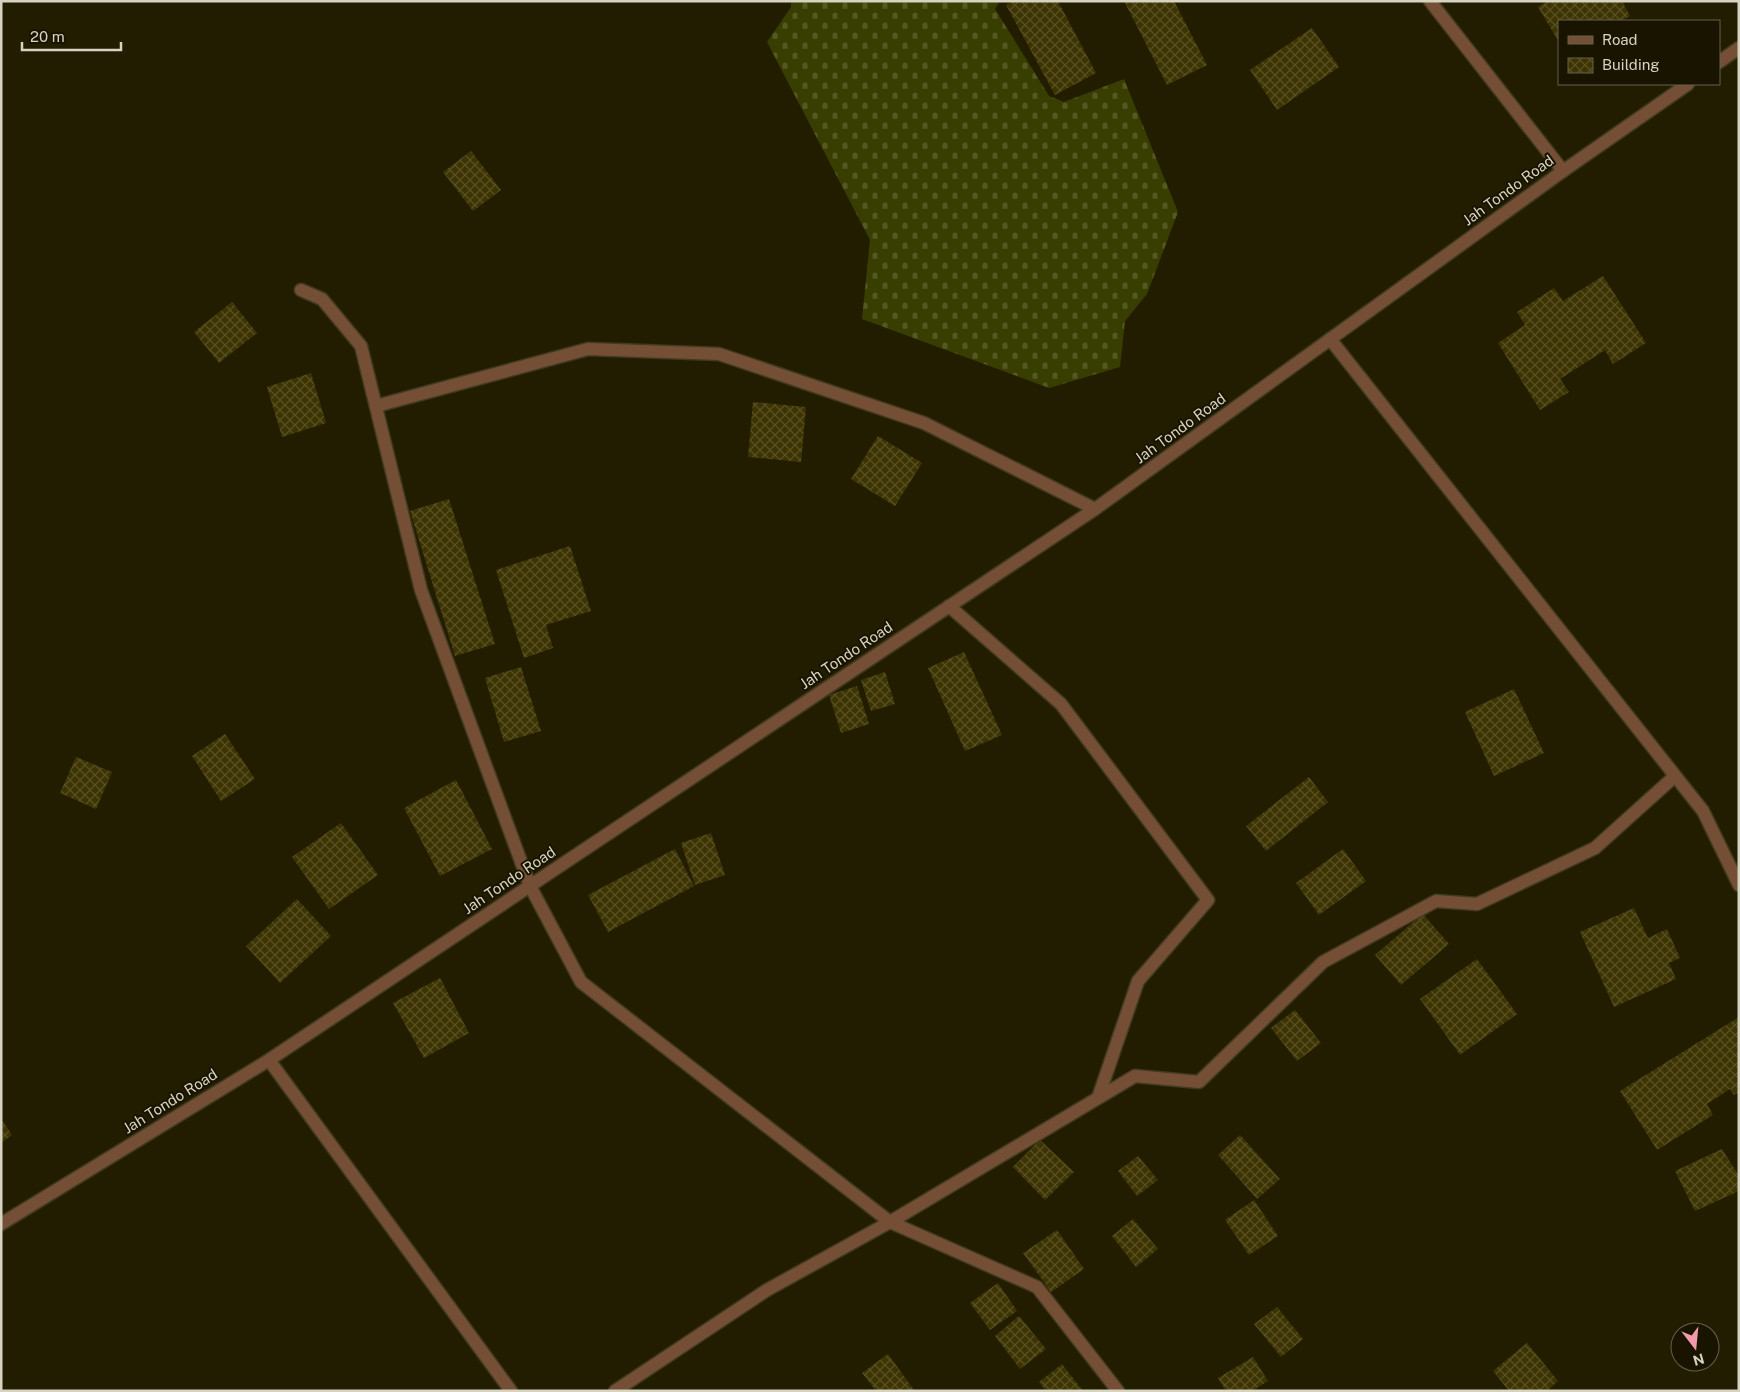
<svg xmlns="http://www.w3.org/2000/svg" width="1740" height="1392" viewBox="0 0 1740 1392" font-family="'Public Sans',sans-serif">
	<defs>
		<pattern id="cemetery-stones" width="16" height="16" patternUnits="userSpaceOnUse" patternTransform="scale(1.25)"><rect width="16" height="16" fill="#383d00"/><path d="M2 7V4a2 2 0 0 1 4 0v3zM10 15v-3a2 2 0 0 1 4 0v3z" fill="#545823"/></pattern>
		<pattern id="building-cross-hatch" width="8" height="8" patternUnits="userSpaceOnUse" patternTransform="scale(1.25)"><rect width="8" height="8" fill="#3d3402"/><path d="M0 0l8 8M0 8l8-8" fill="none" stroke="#585025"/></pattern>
	</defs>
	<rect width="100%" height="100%" fill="#231d00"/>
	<polygon fill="url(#cemetery-stones)" points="791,1 1000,1 995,9 1049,96 1064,102 1124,79 1178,212 1147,294 1125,321 1120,367 1049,388 862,319 870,240 767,42 791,7"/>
	<g fill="url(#building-cross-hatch)">
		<polygon points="1013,1 1058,1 1096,73 1055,95 1006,5"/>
		<polygon points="1124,1 1174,1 1207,65 1167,85"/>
		<polygon points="1548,1 1622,1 1630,16 1621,21 1559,21 1559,42 1538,7"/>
		<polygon points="1312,28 1339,67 1277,110 1250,70"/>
		<polygon points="471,151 501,190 473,211 443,172"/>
		<polygon points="1603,276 1646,343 1613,364 1605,350 1560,379 1569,392 1540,410 1498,343 1525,325 1517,312 1554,288 1563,301"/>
		<polygon points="232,302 257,333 219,363 194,332"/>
		<polygon points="311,373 326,423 282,437 267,387"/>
		<polygon points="753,402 806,407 801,462 748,457"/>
		<polygon points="878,436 922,463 895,506 851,479"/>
		<polygon points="449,499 495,644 455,656 410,511"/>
		<polygon points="570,546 591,611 546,625 553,648 524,658 496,570"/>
		<polygon points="964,652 1002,735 965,751 928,668"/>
		<polygon points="521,667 541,731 504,742 485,678"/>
		<polygon points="885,672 895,704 871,711 861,680"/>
		<polygon points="857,686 869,724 841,733 829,695"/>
		<polygon points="1514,689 1544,753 1494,776 1465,712"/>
		<polygon points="225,734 255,779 221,801 192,756"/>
		<polygon points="76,757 112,772 96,809 60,793"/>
		<polygon points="1309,777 1328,802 1266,851 1246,826"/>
		<polygon points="456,780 492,849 440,876 404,808"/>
		<polygon points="341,823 378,875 329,909 292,857"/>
		<polygon points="711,833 725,875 695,885 681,843"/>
		<polygon points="675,849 694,886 608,932 588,895"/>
		<polygon points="1343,849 1366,881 1319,915 1296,883"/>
		<polygon points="297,899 331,936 280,983 246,946"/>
		<polygon points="1634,908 1648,938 1667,929 1680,958 1669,963 1676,979 1614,1007 1580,932"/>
		<polygon points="1423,914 1449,944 1401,985 1375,955"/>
		<polygon points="1477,959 1517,1014 1460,1055 1420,999"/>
		<polygon points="440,978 469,1033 424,1058 393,1003"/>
		<polygon points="1295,1010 1321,1043 1297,1061 1271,1028"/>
		<polygon points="1739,1017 1739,1092 1734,1095 1730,1089 1707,1104 1713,1115 1657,1150 1620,1091"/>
		<polygon points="1,1119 12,1135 1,1143"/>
		<polygon points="1240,1135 1280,1179 1257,1199 1218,1155"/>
		<polygon points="1040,1140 1074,1172 1045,1200 1013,1167"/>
		<polygon points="1722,1149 1739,1176 1739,1191 1695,1211 1675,1171"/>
		<polygon points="1138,1156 1158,1180 1137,1196 1118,1171"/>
		<polygon points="1254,1200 1278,1236 1249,1255 1225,1220"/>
		<polygon points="1133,1219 1158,1249 1136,1267 1112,1236"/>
		<polygon points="1057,1230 1084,1269 1051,1292 1023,1253"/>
		<polygon points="998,1283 1017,1311 990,1330 970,1303"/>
		<polygon points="1277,1307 1303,1339 1281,1357 1254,1324"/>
		<polygon points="1019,1316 1046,1349 1020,1369 995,1336"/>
		<polygon points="1527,1343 1558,1381 1547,1391 1509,1391 1493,1371"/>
		<polygon points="888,1354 914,1390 913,1391 876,1391 862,1373"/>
		<polygon points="1253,1357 1268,1381 1252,1391 1226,1391 1218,1378"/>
		<polygon points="1062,1364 1083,1391 1046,1391 1039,1382"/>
	</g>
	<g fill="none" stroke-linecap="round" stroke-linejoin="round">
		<g stroke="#403a1f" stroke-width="15">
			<g id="minor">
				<polyline points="1430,1 1563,171"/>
				<polyline points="1719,62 1739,48"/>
				<polyline points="301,290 322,299 361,346 421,590 530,886 581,982 890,1222 1037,1287 1118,1391"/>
				<polyline points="1330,339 1703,811 1739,885"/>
				<polyline points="376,406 588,349 719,354 924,423 1095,509"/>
				<polyline points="949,606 1061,704 1208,900 1138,981 1098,1098"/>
				<polyline points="269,1060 511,1391"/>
				<polyline points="1,1224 269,1060 1095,509 1563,171 1688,84"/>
				<polyline points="615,1391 767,1290 890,1222 1135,1076 1199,1082 1323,962 1436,901 1477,904 1595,848 1675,776"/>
			</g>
		</g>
		<use href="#minor" stroke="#754f35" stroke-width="12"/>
	</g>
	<g text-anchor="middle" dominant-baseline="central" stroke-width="4" stroke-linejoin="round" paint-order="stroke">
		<g font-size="15" fill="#d6d3c1" stroke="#191400">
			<text transform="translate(1508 190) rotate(-36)">Jah Tondo Road</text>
			<text transform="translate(1180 428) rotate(-36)">Jah Tondo Road</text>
			<text transform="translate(846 655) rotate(-34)">Jah Tondo Road</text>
			<text transform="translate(509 880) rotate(-34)">Jah Tondo Road</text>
			<text transform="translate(170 1101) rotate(-32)">Jah Tondo Road</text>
		</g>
	</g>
	<rect width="1740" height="1392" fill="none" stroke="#d6d3c1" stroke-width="5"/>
	<rect x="1558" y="20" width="162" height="65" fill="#191400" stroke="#65604d"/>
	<rect x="1568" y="36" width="25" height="8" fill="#754f35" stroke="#65604d"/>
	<text x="1602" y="45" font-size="15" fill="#d6d3c1">Road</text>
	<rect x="1568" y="58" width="25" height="15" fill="url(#building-cross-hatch)" stroke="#65604d"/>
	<text x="1602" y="70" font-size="15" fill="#d6d3c1">Building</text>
	<g transform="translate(1695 1347) rotate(164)"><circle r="24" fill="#191400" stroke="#65604d"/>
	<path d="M0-4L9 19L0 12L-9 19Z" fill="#f29aac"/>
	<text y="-8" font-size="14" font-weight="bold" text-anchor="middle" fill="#d6d3c1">N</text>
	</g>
	<path d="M22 42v8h99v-8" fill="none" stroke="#d6d3c1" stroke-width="2.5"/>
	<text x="30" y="42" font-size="15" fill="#d6d3c1" stroke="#191400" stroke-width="4" paint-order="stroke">20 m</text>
</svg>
